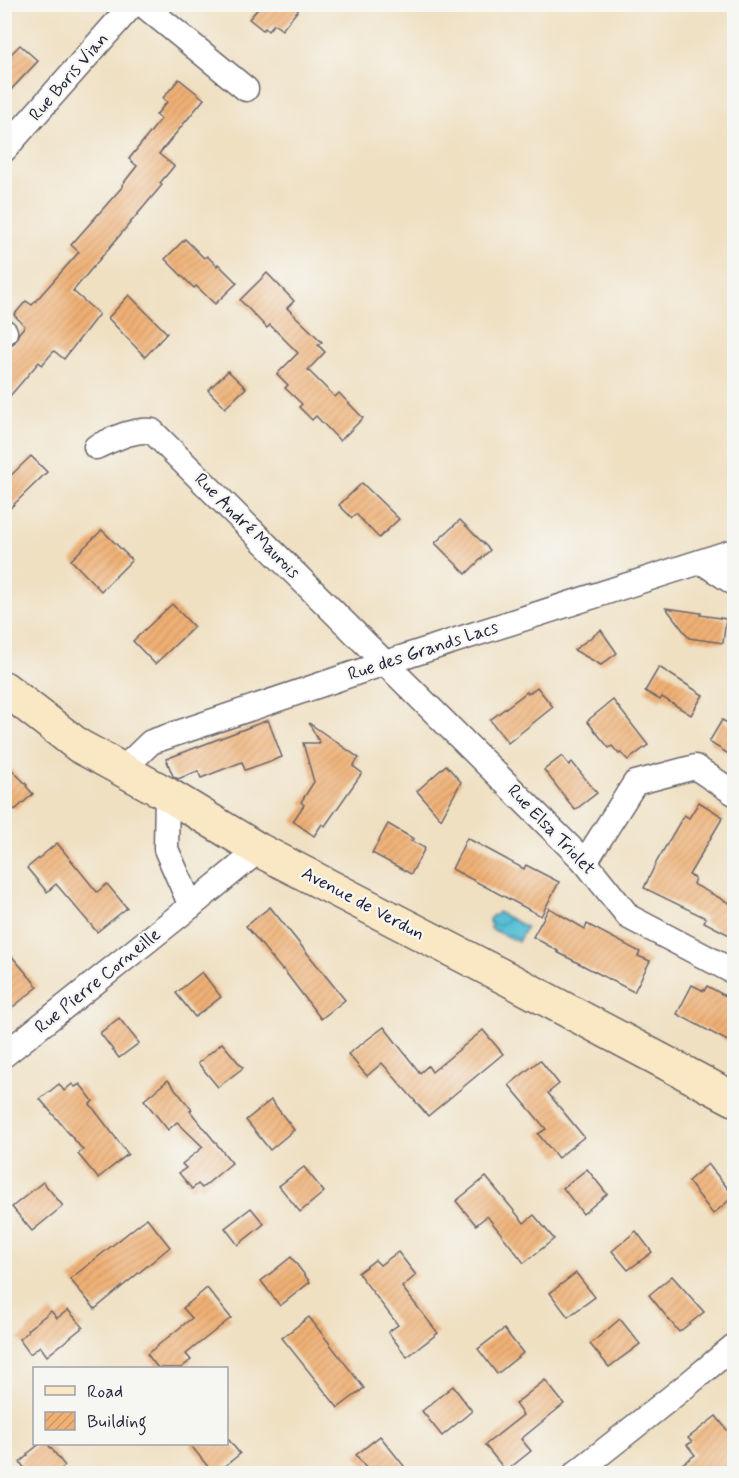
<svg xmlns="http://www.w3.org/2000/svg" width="739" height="1478" viewBox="0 0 739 1478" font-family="Mynerve,sans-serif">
	<defs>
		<pattern id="water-waves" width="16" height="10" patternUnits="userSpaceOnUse" patternTransform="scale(1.5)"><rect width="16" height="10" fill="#58bfd6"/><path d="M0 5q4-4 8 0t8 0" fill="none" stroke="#489baf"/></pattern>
		<pattern id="building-hatch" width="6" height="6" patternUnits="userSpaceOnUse" patternTransform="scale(1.5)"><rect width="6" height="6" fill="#efb074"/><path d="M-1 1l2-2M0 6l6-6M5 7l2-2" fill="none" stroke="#cd9765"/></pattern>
	</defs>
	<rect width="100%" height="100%" fill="#f6f6f2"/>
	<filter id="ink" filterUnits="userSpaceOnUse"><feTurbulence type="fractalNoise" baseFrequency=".0167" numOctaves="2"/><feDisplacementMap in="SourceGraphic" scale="12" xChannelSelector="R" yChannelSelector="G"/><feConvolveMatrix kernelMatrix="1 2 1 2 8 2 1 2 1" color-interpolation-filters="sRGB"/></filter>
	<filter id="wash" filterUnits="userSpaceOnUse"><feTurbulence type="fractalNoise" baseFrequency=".008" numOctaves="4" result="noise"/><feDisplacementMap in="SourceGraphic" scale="24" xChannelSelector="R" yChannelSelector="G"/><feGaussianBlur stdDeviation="1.35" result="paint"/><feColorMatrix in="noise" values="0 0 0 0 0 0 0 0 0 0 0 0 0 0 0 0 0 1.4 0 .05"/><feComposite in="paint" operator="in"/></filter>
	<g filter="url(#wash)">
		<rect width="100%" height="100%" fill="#efe0c2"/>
		<path fill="url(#water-waves)" stroke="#3d7088" stroke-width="1.5" d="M498 912 526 927 518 942 490 928 491 925 489 922C489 917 492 915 496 915Z"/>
		<g id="blocks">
			<g fill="url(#building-hatch)">
				<polygon points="251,4 303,4 282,30 274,24 268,31 265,28 263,30 249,19 257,10"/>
				<polygon points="20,45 38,61 4,97 4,61"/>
				<polygon points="179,79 204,99 159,154 174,166 160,183 162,185 73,291 99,314 64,359 54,351 42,365 39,362 4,403 4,350 15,342 19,333 25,326 14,315 26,301 32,305 79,252 71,245 123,186 122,185 137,166 129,159 161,119 156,115 167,102 163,98"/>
				<polygon points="185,239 204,258 207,256 217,266 218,264 237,283 215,304 196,286 194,288 165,259"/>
				<polygon points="267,273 294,301 287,308 322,342 318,345 325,352 308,370 335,397 339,393 363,418 340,441 316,416 312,420 299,407 302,404 285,388 288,385 277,374 298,353 270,325 267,328 240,300"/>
				<polygon points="129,295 167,333 145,357 108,318"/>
				<polygon points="228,371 246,388 225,408 208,390"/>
				<polygon points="31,456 47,472 4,514 4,482"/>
				<polygon points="362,483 399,519 379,538 356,514 352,518 339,505"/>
				<polygon points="460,520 490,550 466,574 435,543"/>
				<polygon points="102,530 132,560 101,591 71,560"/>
				<polygon points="172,604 194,627 155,664 133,641"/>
				<polygon points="666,608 701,613 700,615 726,619 723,643 689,638"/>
				<polygon points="601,630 617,653 601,665 574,650"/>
				<polygon points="659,667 703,695 691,715 662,697 660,700 645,691"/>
				<polygon points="537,687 553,707 508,743 490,720 527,692 528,694"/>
				<polygon points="613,700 648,745 628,760 621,753 619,754 612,746 609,748 587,721"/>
				<polygon points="268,720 282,757 245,770 242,762 201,778 198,771 178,779 173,776 166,759"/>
				<polygon points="722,720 735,727 735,758 709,742"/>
				<polygon points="309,723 359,758 353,766 362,773 325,826 322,824 314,836 293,821 304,805 301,802 314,782 303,743 320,743"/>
				<polygon points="562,756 569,765 572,762 597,793 575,810 544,770"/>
				<polygon points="4,762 27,785 26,786 33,794 15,810 4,798"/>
				<polygon points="446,765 461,782 441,819 417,791"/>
				<polygon points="699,802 723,817 689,875 695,878 693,884 735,906 735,938 704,922 706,918 644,888 657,861 684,815 689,818"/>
				<polygon points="388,824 414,839 411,841 425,848 411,874 372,853"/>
				<polygon points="467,838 524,869 526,865 559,882 541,916 452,869"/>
				<polygon points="57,843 97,892 107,884 127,908 97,932 56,884 47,892 27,868"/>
				<polygon points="270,907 345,1000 321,1019 283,969 282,970 246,926"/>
				<polygon points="549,908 585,929 587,924 640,952 638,956 650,961 634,992 557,952 558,951 533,937"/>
				<polygon points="4,947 38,987 4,1014"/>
				<polygon points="202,972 221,997 195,1017 176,993"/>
				<polygon points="692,985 704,991 707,986 735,1001 735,1045 677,1014"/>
				<polygon points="119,1018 139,1043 119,1058 100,1033"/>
				<polygon points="384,1027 420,1073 428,1066 432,1072 483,1030 503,1054 428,1116 382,1063 367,1076 348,1054"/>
				<polygon points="222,1043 243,1068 218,1087 198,1063"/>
				<polygon points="540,1060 559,1084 548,1093 584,1137 558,1158 538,1134 546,1129 509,1085"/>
				<polygon points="168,1080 192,1110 190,1111 232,1163 202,1188 198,1184 192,1189 179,1173 186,1168 182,1164 203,1147 177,1122 168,1130 144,1100"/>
				<polygon points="59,1084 64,1091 72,1084 75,1087 80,1084 93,1101 90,1104 128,1154 98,1178 78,1154 83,1150 40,1099"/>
				<polygon points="271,1100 294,1130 270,1150 246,1120"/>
				<polygon points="708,1164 734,1196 713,1214 688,1181"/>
				<polygon points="304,1167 324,1192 300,1212 279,1186"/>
				<polygon points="587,1169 607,1194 583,1214 563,1188"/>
				<polygon points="486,1177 524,1223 534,1215 554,1239 524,1263 487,1216 476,1225 456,1201"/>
				<polygon points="43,1182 63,1206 32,1231 12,1207"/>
				<polygon points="251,1208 264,1224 238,1245 225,1228"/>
				<polygon points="147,1218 170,1247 95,1309 70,1279"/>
				<polygon points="636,1231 652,1252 628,1270 612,1251"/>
				<polygon points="398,1252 416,1275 402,1287 438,1333 407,1357 388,1332 398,1325 358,1273 375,1260 380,1265"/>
				<polygon points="291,1257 310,1282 280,1306 261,1281"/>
				<polygon points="576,1273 595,1297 568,1317 550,1293"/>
				<polygon points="672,1276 704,1312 679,1332 649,1295"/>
				<polygon points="207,1288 231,1318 186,1354 191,1360 181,1368 158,1368 147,1354 192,1318 183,1308"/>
				<polygon points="68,1310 83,1327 47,1356 40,1346 30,1354 19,1339 28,1332 27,1330 51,1311 57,1318"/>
				<polygon points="309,1317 364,1388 338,1408 282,1338"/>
				<polygon points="620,1319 640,1344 609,1367 590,1344"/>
				<polygon points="504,1329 523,1353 497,1374 478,1349"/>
				<polygon points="545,1380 564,1404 521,1439 531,1451 506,1471 485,1445 523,1415 515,1404"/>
				<polygon points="453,1386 472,1411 442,1436 422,1411"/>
				<polygon points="716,1416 735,1440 735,1460 717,1473 669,1473 695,1455 687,1445 692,1442 688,1438"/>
				<polygon points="380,1436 404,1466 395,1473 370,1473 356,1455"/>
				<polygon points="228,1439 240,1454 216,1473 213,1473 189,1443 226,1443"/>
				<polygon points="41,1443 47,1443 65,1466 55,1473 28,1473 20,1462 28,1455 27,1454"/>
			</g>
		</g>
	</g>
	<g filter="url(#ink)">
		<use href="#blocks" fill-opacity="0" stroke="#6a646a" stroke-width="1.5"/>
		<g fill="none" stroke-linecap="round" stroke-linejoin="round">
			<g stroke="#6a646a" stroke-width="27">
				<g id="minor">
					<polyline points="142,4 246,89"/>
					<polyline points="4,150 133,4"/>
					<polyline points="4,333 5,332"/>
					<path d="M96 447C114 439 132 429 152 431L585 862 629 917 734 972"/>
					<polyline points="702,562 734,583"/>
					<polyline points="122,770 151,742 385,663 734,551"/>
					<polyline points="167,794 166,849 191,906"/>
					<polyline points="585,862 635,783 695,767 734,793"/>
					<polyline points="4,1055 191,906 259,850"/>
					<polyline points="575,1474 687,1385 734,1346"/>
				</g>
			</g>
			<g stroke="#6a646a" stroke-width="36">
				<polyline id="secondary" points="4,688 79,746 167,794 259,850 508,979 734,1099"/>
			</g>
			<use href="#minor" stroke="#fff" stroke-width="24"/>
			<use href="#secondary" stroke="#fae7c3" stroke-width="33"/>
		</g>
	</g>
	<g text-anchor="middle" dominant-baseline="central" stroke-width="4.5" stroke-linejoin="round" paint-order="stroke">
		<g font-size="18" fill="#22223b" stroke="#f6f6f2">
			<text transform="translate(69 77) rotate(-49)">Rue Boris Vian</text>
			<text transform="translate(247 526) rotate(45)">Rue André Maurois</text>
			<text transform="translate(423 651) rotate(-18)">Rue des Grands Lacs</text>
			<text transform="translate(551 830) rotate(46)">Rue Elsa Triolet</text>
			<text transform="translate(363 904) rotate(28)">Avenue de Verdun</text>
			<text transform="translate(98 981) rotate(-39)">Rue Pierre Corneille</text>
		</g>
	</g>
	<rect width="739" height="1478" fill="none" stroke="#f6f6f2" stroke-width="24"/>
	<rect x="33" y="1367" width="195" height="78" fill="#f6f6f2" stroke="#a1a1a9" stroke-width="1.5"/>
	<rect x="45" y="1386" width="30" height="9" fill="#fae7c3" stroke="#a1a1a9" stroke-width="1.5"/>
	<text x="87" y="1397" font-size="18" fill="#22223b">Road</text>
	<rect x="45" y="1412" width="30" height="18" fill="url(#building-hatch)" stroke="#a1a1a9" stroke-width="1.5"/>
	<text x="87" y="1427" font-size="18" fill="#22223b">Building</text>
</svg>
